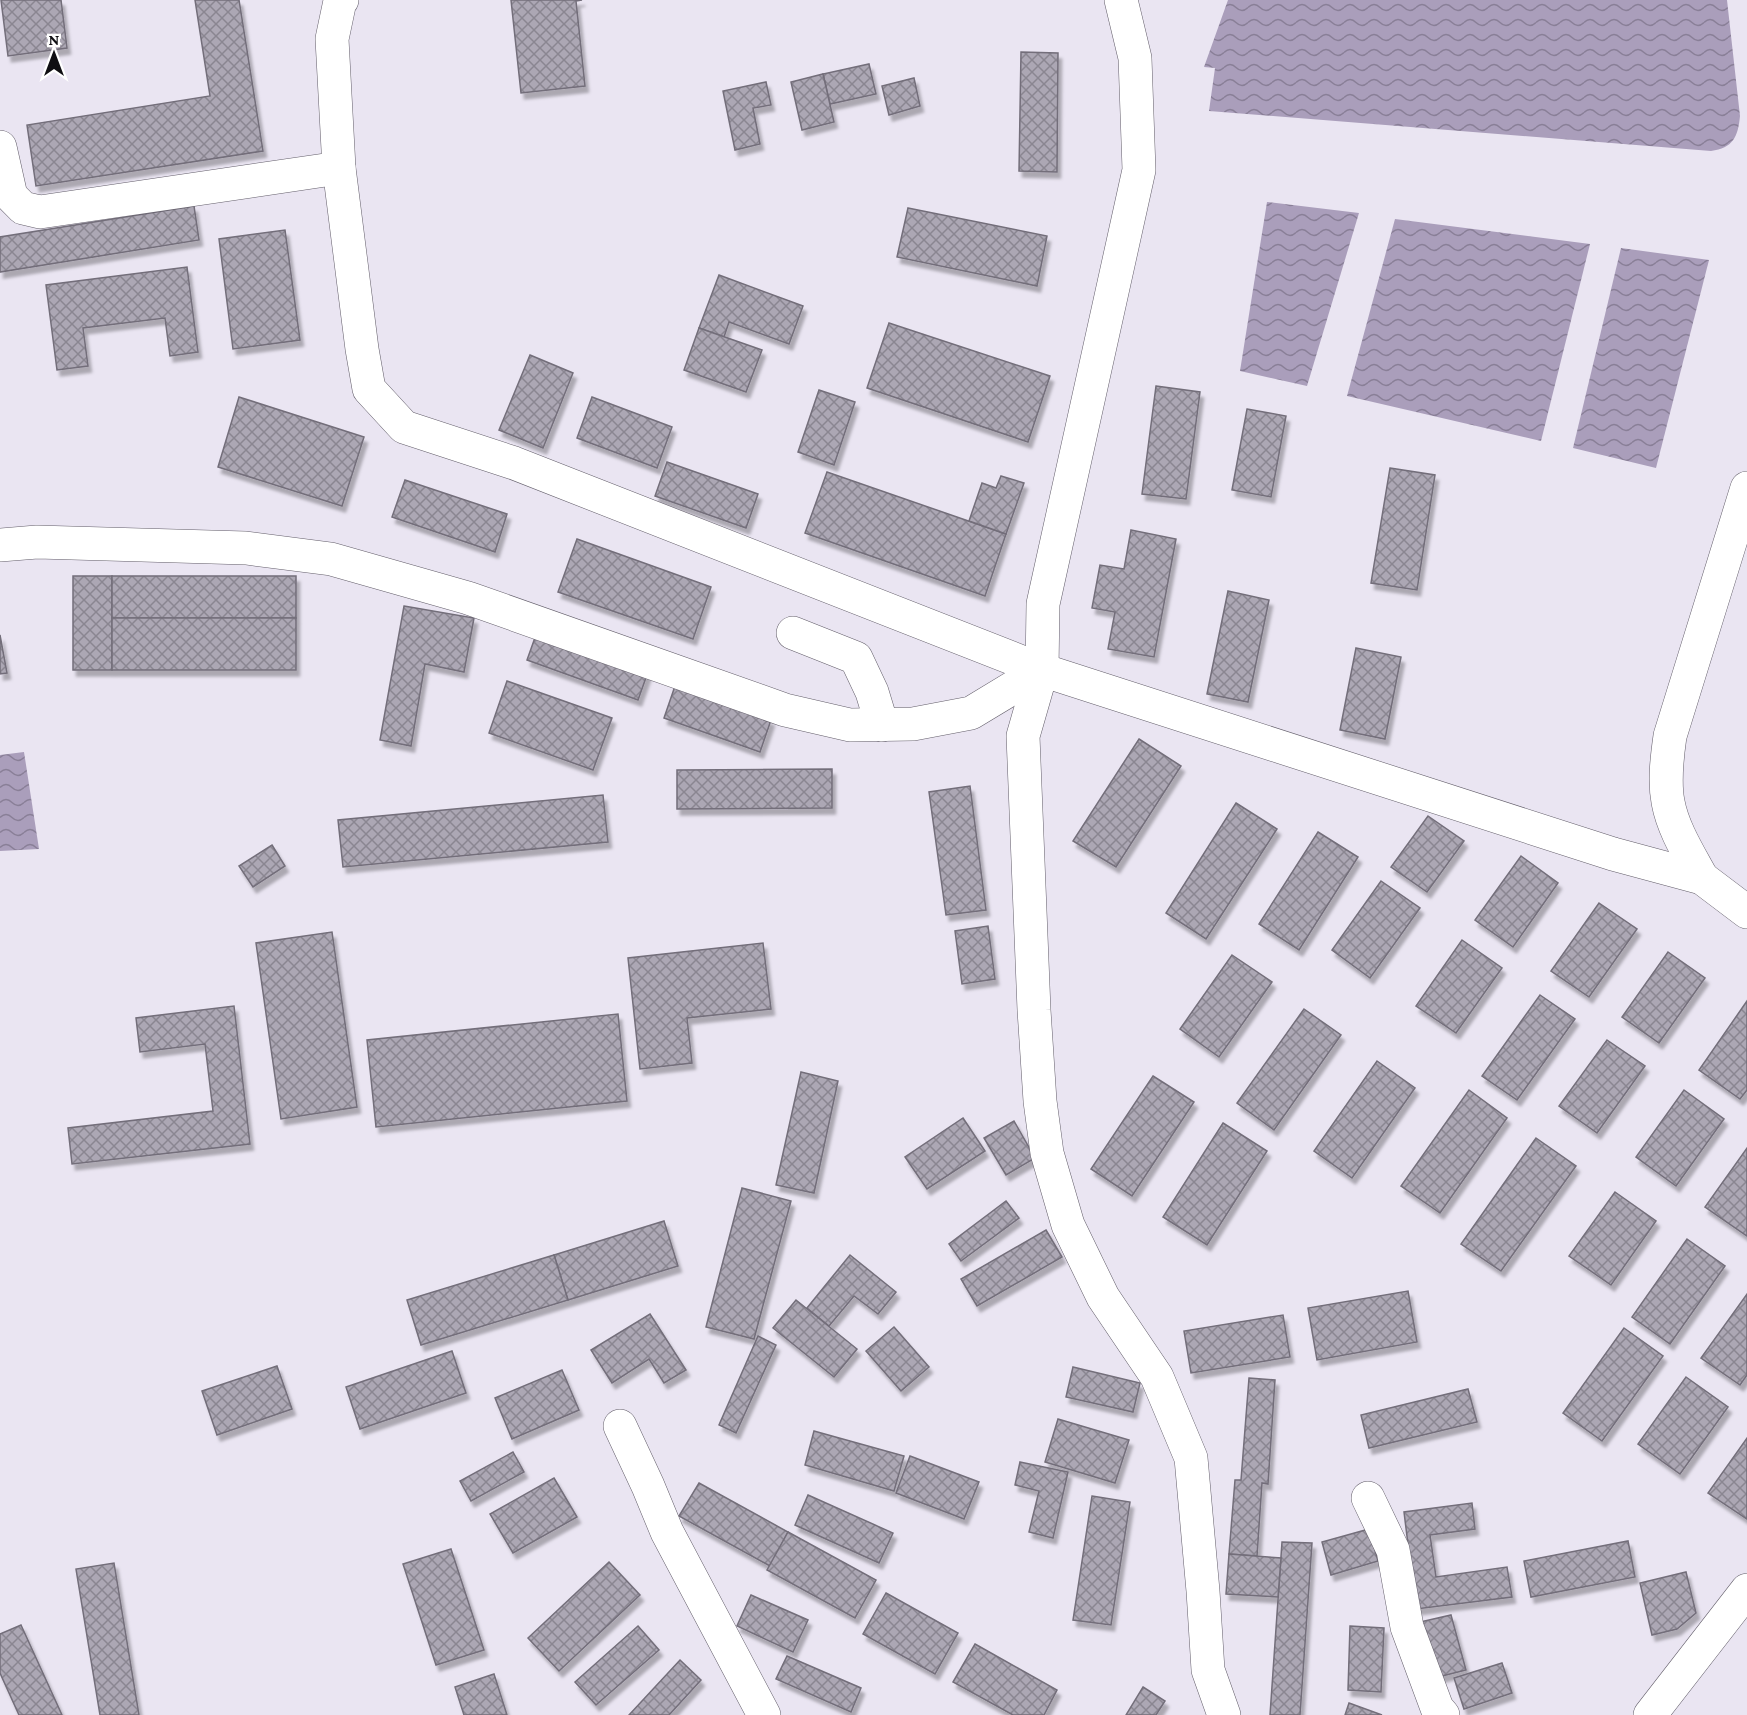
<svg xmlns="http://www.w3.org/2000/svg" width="1747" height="1715" viewBox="0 0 1747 1715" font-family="'Crimson Pro',serif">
	<defs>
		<pattern id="water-waves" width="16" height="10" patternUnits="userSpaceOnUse" patternTransform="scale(1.5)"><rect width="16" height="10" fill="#aa9ebb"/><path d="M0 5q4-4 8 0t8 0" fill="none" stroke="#897f97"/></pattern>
		<pattern id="building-cross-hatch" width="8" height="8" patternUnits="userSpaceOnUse" patternTransform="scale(1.5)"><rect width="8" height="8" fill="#aca7b4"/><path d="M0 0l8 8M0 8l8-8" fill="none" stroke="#8a8691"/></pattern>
		<filter id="shadow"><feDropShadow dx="3.5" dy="6" stdDeviation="1.5" flood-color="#0004"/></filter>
	</defs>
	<rect width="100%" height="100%" fill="#eae5f2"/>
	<g fill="url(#water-waves)">
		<path d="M1228 0H1727L1740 116C1738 137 1733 148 1711 151L1209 111 1215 68 1204 67Z"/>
		<polygon points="1267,202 1359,213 1307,386 1240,371"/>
		<polygon points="1395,219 1590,244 1541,441 1347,396"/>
		<polygon points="1621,248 1709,260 1656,468 1573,448"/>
		<polygon points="24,752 39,849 0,851 0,755"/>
	</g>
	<g fill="url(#building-cross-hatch)" stroke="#736e7a" stroke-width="1.5" filter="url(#shadow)">
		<polygon points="1,0 61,0 67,48 8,56"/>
		<polygon points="195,0 239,0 263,151 36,186 27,125 210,96"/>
		<polygon points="511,0 582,0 576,1 585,86 521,93"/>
		<polygon points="1021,52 1058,53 1057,172 1019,171"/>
		<polygon points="869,64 876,94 830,104 823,74"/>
		<polygon points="823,74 834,122 802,130 791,82"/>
		<polygon points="914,78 920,106 889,115 882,86"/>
		<polygon points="766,82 771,105 753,108 760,144 735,150 723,91"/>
		<polygon points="194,206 199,240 0,272 0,237"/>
		<polygon points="908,208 1047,236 1037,286 897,257"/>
		<polygon points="285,230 300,340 233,349 219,239"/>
		<polygon points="187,267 198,352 170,356 165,318 83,328 88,366 57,370 46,285"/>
		<polygon points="719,275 803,306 789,344 729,322 724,337 699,328"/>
		<polygon points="889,323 1050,376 1028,442 867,388"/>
		<polygon points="699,328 762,350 746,392 684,370"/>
		<polygon points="530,355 573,373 543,448 499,430"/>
		<polygon points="1156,386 1200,392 1186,499 1142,494"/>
		<polygon points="819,390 855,402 834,465 798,452"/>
		<polygon points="239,397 364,437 342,506 218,467"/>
		<polygon points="592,397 672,427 657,468 577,438"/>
		<polygon points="1247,409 1286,416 1271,497 1232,490"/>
		<polygon points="667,462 758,494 746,528 655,496"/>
		<polygon points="1390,468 1435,475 1417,590 1371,583"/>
		<polygon points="827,472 1006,534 985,596 805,533"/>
		<polygon points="1001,476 1024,483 1006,534 969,521 982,483 996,488"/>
		<polygon points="405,480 507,514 495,552 392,517"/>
		<polygon points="1131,530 1176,539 1154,657 1108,649 1115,612 1092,608 1100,565 1124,569"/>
		<polygon points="577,539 711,587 693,639 558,592"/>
		<rect x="73" y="576" width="39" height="94"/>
		<rect x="112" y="576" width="184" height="42"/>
		<polygon points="1228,591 1269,600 1248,702 1207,694"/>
		<polygon points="404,606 474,618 464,672 425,664 411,746 380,740"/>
		<rect x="112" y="618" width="184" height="52"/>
		<polygon points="537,632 648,672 638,700 527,660"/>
		<polygon points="0,635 7,673 0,674"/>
		<polygon points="1356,648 1401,657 1385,739 1340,730"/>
		<polygon points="507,681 612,718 593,770 489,733"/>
		<polygon points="675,686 771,720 760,752 664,718"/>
		<polygon points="1139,739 1181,766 1116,867 1073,841"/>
		<polygon points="832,769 832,808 677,809 677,770"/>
		<polygon points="970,786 986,910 946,915 929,792"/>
		<polygon points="603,795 608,842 343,867 338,820"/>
		<polygon points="1236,803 1277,829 1206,939 1166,913"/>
		<polygon points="1428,816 1464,841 1427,892 1391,867"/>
		<polygon points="1318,832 1358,857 1299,950 1259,924"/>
		<polygon points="272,845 285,866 253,887 239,866"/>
		<polygon points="1521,856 1558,883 1513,947 1475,920"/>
		<polygon points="1381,881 1420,908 1370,978 1332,950"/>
		<polygon points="1599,903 1637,929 1589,997 1551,971"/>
		<polygon points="988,926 995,979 962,984 955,931"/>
		<polygon points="332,932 357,1107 281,1119 256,943"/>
		<polygon points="1462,940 1502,968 1456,1033 1416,1006"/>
		<polygon points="763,943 771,1009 687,1018 692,1063 640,1069 628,958"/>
		<polygon points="1668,952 1705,978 1659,1043 1622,1017"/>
		<polygon points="1232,955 1272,982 1219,1057 1180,1029"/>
		<polygon points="1540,995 1575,1019 1517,1100 1482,1076"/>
		<polygon points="1747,1001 1747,1090 1740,1099 1699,1070"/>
		<polygon points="234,1006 250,1144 72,1164 68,1128 213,1111 205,1044 140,1052 136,1018"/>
		<polygon points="1304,1009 1341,1035 1274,1130 1237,1103"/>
		<polygon points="618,1014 627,1101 376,1127 367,1040"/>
		<polygon points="1607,1040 1645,1066 1597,1133 1559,1106"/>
		<polygon points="1377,1061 1415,1088 1352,1178 1314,1151"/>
		<polygon points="801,1072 838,1081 814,1193 776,1185"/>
		<polygon points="1153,1076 1194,1102 1132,1196 1091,1169"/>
		<polygon points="1469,1090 1507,1118 1440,1213 1401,1186"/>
		<polygon points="1684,1090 1724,1119 1676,1186 1636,1157"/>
		<polygon points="963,1118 985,1151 927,1189 905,1157"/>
		<polygon points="1014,1121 1035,1158 1006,1175 984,1138"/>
		<polygon points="1223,1123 1267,1151 1207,1245 1163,1217"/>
		<polygon points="1536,1138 1576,1166 1501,1271 1461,1244"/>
		<polygon points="1747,1148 1747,1236 1705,1207"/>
		<polygon points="742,1188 791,1201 754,1339 706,1327"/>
		<polygon points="1615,1192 1656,1221 1611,1285 1569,1256"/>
		<polygon points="1006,1201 1019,1218 961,1261 949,1244"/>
		<polygon points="664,1221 678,1266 568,1300 554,1255"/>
		<polygon points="1046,1230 1062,1257 977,1306 961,1279"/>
		<polygon points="1687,1239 1725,1266 1670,1344 1632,1317"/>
		<polygon points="554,1255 568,1300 421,1345 407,1300"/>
		<polygon points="850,1255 896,1292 878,1314 854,1296 829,1326 807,1308"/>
		<polygon points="1408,1291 1417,1342 1317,1360 1308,1308"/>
		<polygon points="1747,1294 1747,1375 1740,1385 1701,1358"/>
		<polygon points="796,1300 857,1349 834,1377 773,1328"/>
		<polygon points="650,1314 686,1370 664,1383 649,1359 612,1383 591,1350"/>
		<polygon points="1283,1315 1290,1357 1191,1373 1184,1331"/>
		<polygon points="894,1327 929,1367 901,1391 866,1351"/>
		<polygon points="1624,1328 1663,1356 1602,1441 1563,1413"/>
		<polygon points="758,1336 776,1345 736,1433 719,1425"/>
		<polygon points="452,1351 466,1393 360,1429 346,1387"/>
		<polygon points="277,1366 292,1409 217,1435 202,1391"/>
		<polygon points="1073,1367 1140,1383 1133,1412 1066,1397"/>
		<polygon points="562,1370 579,1410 512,1439 495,1398"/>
		<polygon points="1686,1377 1728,1407 1680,1474 1638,1444"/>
		<polygon points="1249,1378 1275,1380 1268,1484 1262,1483 1257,1556 1229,1554 1235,1480 1241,1480"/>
		<polygon points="1468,1389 1477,1422 1369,1448 1361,1415"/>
		<polygon points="1058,1419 1129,1440 1115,1483 1045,1462"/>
		<polygon points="814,1431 904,1456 894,1491 805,1465"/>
		<polygon points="1747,1438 1747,1519 1708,1493"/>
		<polygon points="513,1452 524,1472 471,1501 460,1481"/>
		<polygon points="910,1456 979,1482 964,1519 896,1493"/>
		<polygon points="1020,1462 1068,1472 1053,1538 1029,1532 1039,1491 1015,1485"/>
		<polygon points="554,1478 577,1517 513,1553 490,1514"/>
		<polygon points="699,1483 788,1532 770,1566 679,1516"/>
		<polygon points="808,1495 893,1533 879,1563 795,1525"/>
		<polygon points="1092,1496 1130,1502 1111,1625 1073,1620"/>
		<polygon points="1472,1503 1475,1529 1430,1535 1436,1577 1507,1567 1512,1597 1416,1609 1404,1512"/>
		<polygon points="1369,1529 1378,1561 1331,1575 1322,1542"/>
		<polygon points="788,1532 876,1580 855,1618 767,1570"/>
		<polygon points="1628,1541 1635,1577 1531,1597 1524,1561"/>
		<polygon points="1282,1542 1312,1543 1300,1715 1270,1715"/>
		<polygon points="451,1549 484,1650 436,1665 403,1564"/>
		<polygon points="1229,1554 1281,1558 1278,1597 1226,1594"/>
		<polygon points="609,1562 640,1595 559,1671 528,1638"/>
		<polygon points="114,1563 139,1715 100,1715 76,1569"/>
		<polygon points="1686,1572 1696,1613 1677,1629 1652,1635 1640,1583"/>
		<polygon points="886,1593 958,1633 935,1674 863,1634"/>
		<polygon points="751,1595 808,1620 793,1652 737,1626"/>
		<polygon points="1451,1615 1466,1670 1434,1678 1420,1622"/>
		<polygon points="21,1625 62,1715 19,1715 0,1673 0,1634"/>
		<polygon points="638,1626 659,1650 596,1705 575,1682"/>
		<polygon points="1350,1626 1384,1628 1381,1692 1348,1690"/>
		<polygon points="975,1644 1057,1690 1044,1715 1013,1715 953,1682"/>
		<polygon points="787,1656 861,1688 851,1712 776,1679"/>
		<polygon points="680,1660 701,1680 669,1715 629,1715"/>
		<polygon points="1502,1663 1512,1693 1464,1709 1454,1678"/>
		<polygon points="494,1674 507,1715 464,1715 455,1687"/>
		<polygon points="1143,1687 1165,1701 1156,1715 1126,1715"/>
		<polygon points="1349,1703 1382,1715 1345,1715"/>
	</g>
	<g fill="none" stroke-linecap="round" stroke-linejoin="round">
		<g stroke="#635e6a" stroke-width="34">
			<g id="minor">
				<polyline points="342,0 340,1 332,39 339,168 362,349 369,389 404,427 514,463 1042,670 1613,854 1702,878 1747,912"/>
				<polyline points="1121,0 1135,58 1139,170 1043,604 1042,670 1023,736 1034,1010 1040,1101 1047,1153 1068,1225 1103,1297 1157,1377 1191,1458 1203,1591 1208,1670 1224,1715"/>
				<polyline points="0,147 11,196 23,208 40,212 339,168"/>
				<polyline points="0,545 37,542 246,548 331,559 468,598 785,710 850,725 913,724 971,713 1042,670"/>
				<polyline points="793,633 856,658 872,692 882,725"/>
				<path d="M1702 878C1689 854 1673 829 1668 802 1664 781 1667 757 1670 736L1747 488"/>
				<polyline points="620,1426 648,1486 667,1532 764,1715"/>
				<polyline points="1368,1498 1393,1550 1407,1627 1437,1708 1443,1715"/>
				<polyline points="1650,1715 1747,1590"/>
			</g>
		</g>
		<use href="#minor" stroke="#fff" stroke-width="33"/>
	</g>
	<g transform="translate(54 54)" stroke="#ffffff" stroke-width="4.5" paint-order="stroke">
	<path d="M0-4.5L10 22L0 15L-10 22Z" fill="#0f0e12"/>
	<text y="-9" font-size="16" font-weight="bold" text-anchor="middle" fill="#0f0e12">N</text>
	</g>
</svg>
